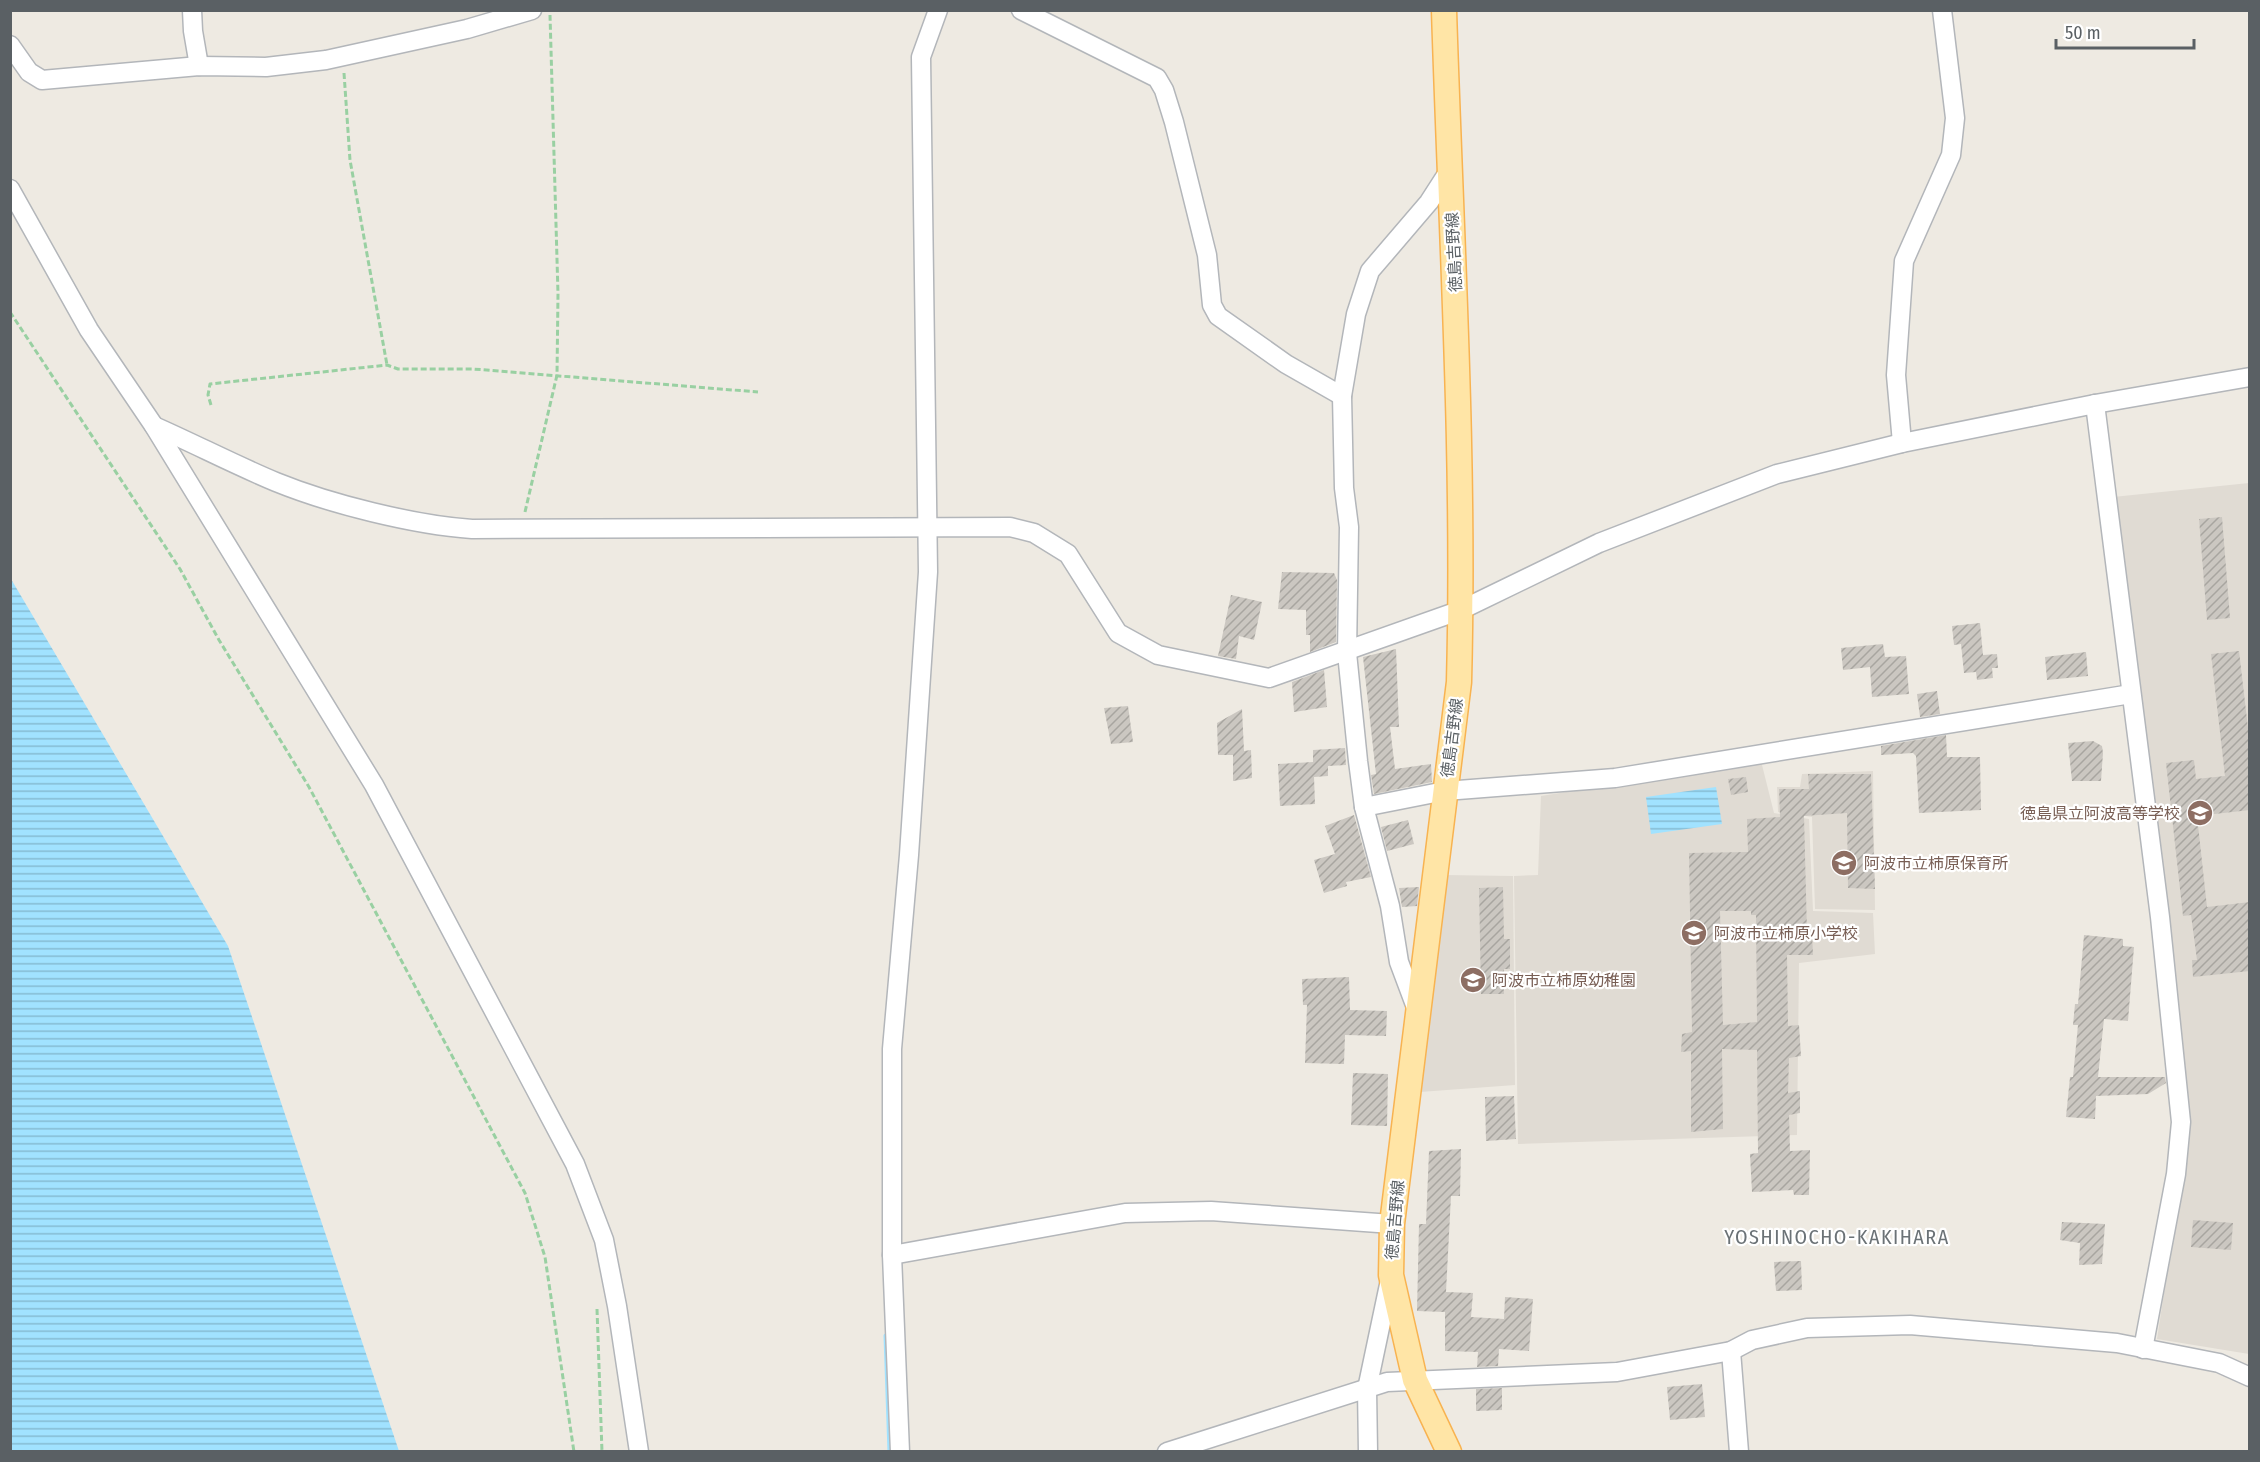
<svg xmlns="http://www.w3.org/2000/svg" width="2260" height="1462" viewBox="0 0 2260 1462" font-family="'Fira Sans Condensed','Noto Sans JP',sans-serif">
	<defs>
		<pattern id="water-rules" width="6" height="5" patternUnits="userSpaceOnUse" patternTransform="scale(1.5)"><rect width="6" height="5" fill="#a1e2ff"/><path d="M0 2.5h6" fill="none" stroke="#86bbd2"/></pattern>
		<pattern id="building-hatch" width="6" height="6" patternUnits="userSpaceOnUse" patternTransform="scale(1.5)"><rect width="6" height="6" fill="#cbc7c1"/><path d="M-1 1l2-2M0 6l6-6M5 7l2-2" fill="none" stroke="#a8a5a0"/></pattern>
	</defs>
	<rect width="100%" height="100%" fill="#eeeae2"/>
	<g fill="#e0dbd3">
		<polygon points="2249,483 2249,1354 2157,1339 2189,1130 2113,497"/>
		<polygon points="1761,761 1774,813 1809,819 1813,911 1873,913 1875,954 1799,963 1797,1135 1518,1144 1514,876 1538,875 1541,796"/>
		<polygon points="1873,771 1875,910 1815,909 1812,817 1778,812 1777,787 1800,787 1802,774"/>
		<polygon points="1445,875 1513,876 1515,1085 1420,1092"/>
	</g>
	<g fill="url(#water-rules)">
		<polygon points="11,579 228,946 399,1451 11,1451"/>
		<polygon points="1716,787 1722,824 1651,834 1646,797"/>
	</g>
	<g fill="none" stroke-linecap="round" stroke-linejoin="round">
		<polyline stroke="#a1e2ff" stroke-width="5" points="886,1336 890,1452"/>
	</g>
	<g fill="url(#building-hatch)" fill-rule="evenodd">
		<polygon points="2222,517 2230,618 2207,620 2199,519"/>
		<polygon points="1282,572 1334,573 1337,580 1336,642 1310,652 1310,635 1306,635 1306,610 1278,609"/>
		<polygon points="1231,595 1262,602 1254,640 1239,636 1236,659 1218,656"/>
		<polygon points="1980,623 1983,655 1997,654 1998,668 1992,668 1993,678 1977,680 1976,672 1964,673 1961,644 1954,645 1952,626"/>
		<polygon points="1883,644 1885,657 1906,656 1909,694 1872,697 1870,667 1843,670 1841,648"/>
		<polygon points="1396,649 1399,727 1390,727 1395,769 1431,764 1432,782 1374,794 1371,775 1376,774 1363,657"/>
		<polygon points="2239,651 2250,745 2250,810 2197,816 2207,907 2250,902 2250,971 2193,977 2192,960 2197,960 2191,915 2183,916 2166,763 2194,760 2196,779 2225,776 2211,654"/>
		<polygon points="2086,652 2088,676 2047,680 2045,657"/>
		<polygon points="1324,670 1327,707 1294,712 1292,682"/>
		<polygon points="1937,691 1940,714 1920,717 1917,694"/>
		<polygon points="1128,706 1133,742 1111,744 1104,708"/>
		<polygon points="1242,709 1244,751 1251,750 1252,778 1233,781 1233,755 1218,755 1217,723"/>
		<polygon points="1946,735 1947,757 1980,757 1981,810 1919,813 1916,756 1913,753 1881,755 1881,746"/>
		<polygon points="2093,741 2102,746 2103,753 2101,781 2072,781 2068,743"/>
		<polygon points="1345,748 1346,765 1328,766 1328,776 1314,777 1315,804 1280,806 1278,764 1313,762 1313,750"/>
		<path d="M1808 774H1871L1875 889 1848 888 1847 813 1804 816 1807 932H1812L1813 955H1787L1788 1026 1799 1025 1801 1056 1789 1058 1788 1093 1800 1091V1113L1789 1115 1790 1151 1810 1150 1809 1195H1794L1793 1190 1752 1192 1750 1154 1758 1153 1757 1050 1722 1049 1723 1129 1691 1132V1051L1681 1052 1682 1034 1692 1032 1689 853 1748 852 1747 819 1780 817 1779 789H1809ZM1720 911H1751V915H1756L1757 1022 1723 1025Z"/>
		<polygon points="1746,777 1748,792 1731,795 1728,779"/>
		<polygon points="1354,815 1371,877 1346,882 1347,886 1324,893 1314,860 1335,854 1325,826"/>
		<polygon points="1408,820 1414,844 1387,851 1381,827"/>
		<polygon points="1419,887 1417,906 1402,907 1399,888"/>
		<polygon points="1503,887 1504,939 1510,939 1510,969 1504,969 1504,994 1481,994 1479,888"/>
		<polygon points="2084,935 2123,939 2123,946 2134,947 2128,1021 2104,1019 2098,1077 2165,1077 2166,1083 2148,1094 2096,1096 2095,1119 2066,1117 2070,1077 2073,1077 2078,1025 2073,1025 2075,1004 2078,1004"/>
		<polygon points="1349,977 1350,1010 1387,1011 1386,1036 1345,1035 1344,1064 1305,1063 1307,1005 1303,1005 1302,979"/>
		<polygon points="1353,1073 1388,1074 1387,1126 1351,1125"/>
		<polygon points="1514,1096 1516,1139 1486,1141 1485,1097"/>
		<polygon points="1461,1149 1460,1196 1451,1196 1446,1292 1473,1293 1471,1317 1504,1319 1505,1297 1533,1299 1529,1351 1499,1349 1498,1366 1477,1367 1478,1352 1445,1351 1445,1312 1417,1311 1419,1224 1426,1224 1429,1151"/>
		<polygon points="2193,1220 2233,1223 2231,1250 2191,1247"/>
		<polygon points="2062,1222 2105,1224 2102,1264 2079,1265 2080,1243 2060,1240"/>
		<polygon points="1801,1261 1802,1290 1776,1291 1774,1262"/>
		<polygon points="1702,1384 1705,1417 1670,1420 1667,1387"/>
		<polygon points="1502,1388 1502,1410 1476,1411 1476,1389"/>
	</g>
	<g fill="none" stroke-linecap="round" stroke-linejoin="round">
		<g stroke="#b3b6ba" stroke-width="21">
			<g id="minor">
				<polyline points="192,10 193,31 199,66"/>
				<polyline points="1021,10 1157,78 1164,90 1174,122 1207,255 1212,305 1218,316 1286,364 1342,396"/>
				<polyline points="10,45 29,72 42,80 199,66 266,67 326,60 467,29 532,10"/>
				<polyline points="10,189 89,330 154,426 374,785 575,1164 604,1240 617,1306 639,1452"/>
				<polyline points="2095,404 2160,917 2181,1122 2176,1174 2143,1349"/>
				<path d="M154 426C195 444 235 465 276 482 330 504 414 525 472 529L1010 527 1034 533 1068 554 1118 633 1158 655 1269 678 1461 610 1599 543 1777 474 1902 443 2095 404 2250 377"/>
				<polyline points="1902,443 1896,375 1904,261 1951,155 1955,118 1942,10"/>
				<polyline points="1364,807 1445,791 1615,778 2131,694"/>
				<polyline points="1417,1010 1399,962 1390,906 1364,807 1358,761 1347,653 1349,527 1344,488 1342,396 1356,314 1370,271 1429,202 1449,171"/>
				<polyline points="892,1255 1125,1213 1211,1211 1392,1224"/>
				<polyline points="1731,1351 1739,1452"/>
				<polyline points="900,1452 892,1255 892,1049 909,855 928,572 921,57 938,10"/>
				<polyline points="1167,1452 1387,1382 1617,1372 1731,1351 1752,1340 1807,1328 1910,1325 2117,1343 2219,1363 2250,1377"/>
				<polyline points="1368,1452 1367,1389 1390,1280"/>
			</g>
		</g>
		<g stroke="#f8b351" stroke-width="27">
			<path id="major" d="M1444 10C1451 234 1465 458 1459 682L1392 1224 1391 1275 1415 1380 1449 1452"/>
		</g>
		<g stroke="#99d0a2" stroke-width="3" stroke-dasharray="6 3" stroke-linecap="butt">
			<polyline points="344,73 350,160 387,365"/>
			<polyline points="10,312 180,569 219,640 309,787 525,1193 545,1257 574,1452"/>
			<polyline points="211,405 208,395 210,384 387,365 398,369 473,369 758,392"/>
			<polyline points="525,512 557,375 558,294 550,15"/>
			<polyline points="597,1309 602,1452"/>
		</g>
		<use href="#minor" stroke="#fff" stroke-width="18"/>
		<use href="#major" stroke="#ffe5a6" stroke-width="24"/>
	</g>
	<defs>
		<g id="school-disc" transform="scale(1.35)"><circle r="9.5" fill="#8d6e63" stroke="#fff"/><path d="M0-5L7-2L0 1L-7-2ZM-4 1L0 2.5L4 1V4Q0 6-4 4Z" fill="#fff"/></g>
	</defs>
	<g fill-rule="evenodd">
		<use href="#school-disc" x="2200" y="813"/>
		<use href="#school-disc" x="1844" y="863"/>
		<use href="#school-disc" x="1694" y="933"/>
		<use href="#school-disc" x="1473" y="980"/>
	</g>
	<g text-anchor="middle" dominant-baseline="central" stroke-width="4.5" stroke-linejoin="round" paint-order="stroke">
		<g font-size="16" fill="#5a6064" stroke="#fff">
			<text transform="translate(1454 252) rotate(-93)">徳島吉野線</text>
			<text transform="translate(1452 738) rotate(-83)">徳島吉野線</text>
			<text transform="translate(1395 1220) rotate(-85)">徳島吉野線</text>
		</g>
		<g font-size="16" fill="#785e54" stroke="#fff" text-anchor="start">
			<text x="2180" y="813" text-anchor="end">徳島県立阿波高等学校</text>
			<text x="1864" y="863">阿波市立柿原保育所</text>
			<text x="1714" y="933">阿波市立柿原小学校</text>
			<text x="1492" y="980">阿波市立柿原幼稚園</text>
		</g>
		<g font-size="20" letter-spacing="1.5" fill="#6b7276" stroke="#fff">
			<text x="1837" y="1237">YOSHINOCHO-KAKIHARA</text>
		</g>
	</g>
	<rect width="2260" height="1462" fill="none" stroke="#5a6064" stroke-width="24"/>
	<path d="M2056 39v9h138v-9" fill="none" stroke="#5a6064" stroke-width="3"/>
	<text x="2065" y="39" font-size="18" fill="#5a6064" stroke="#ffffff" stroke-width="4.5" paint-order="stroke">50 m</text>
</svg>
